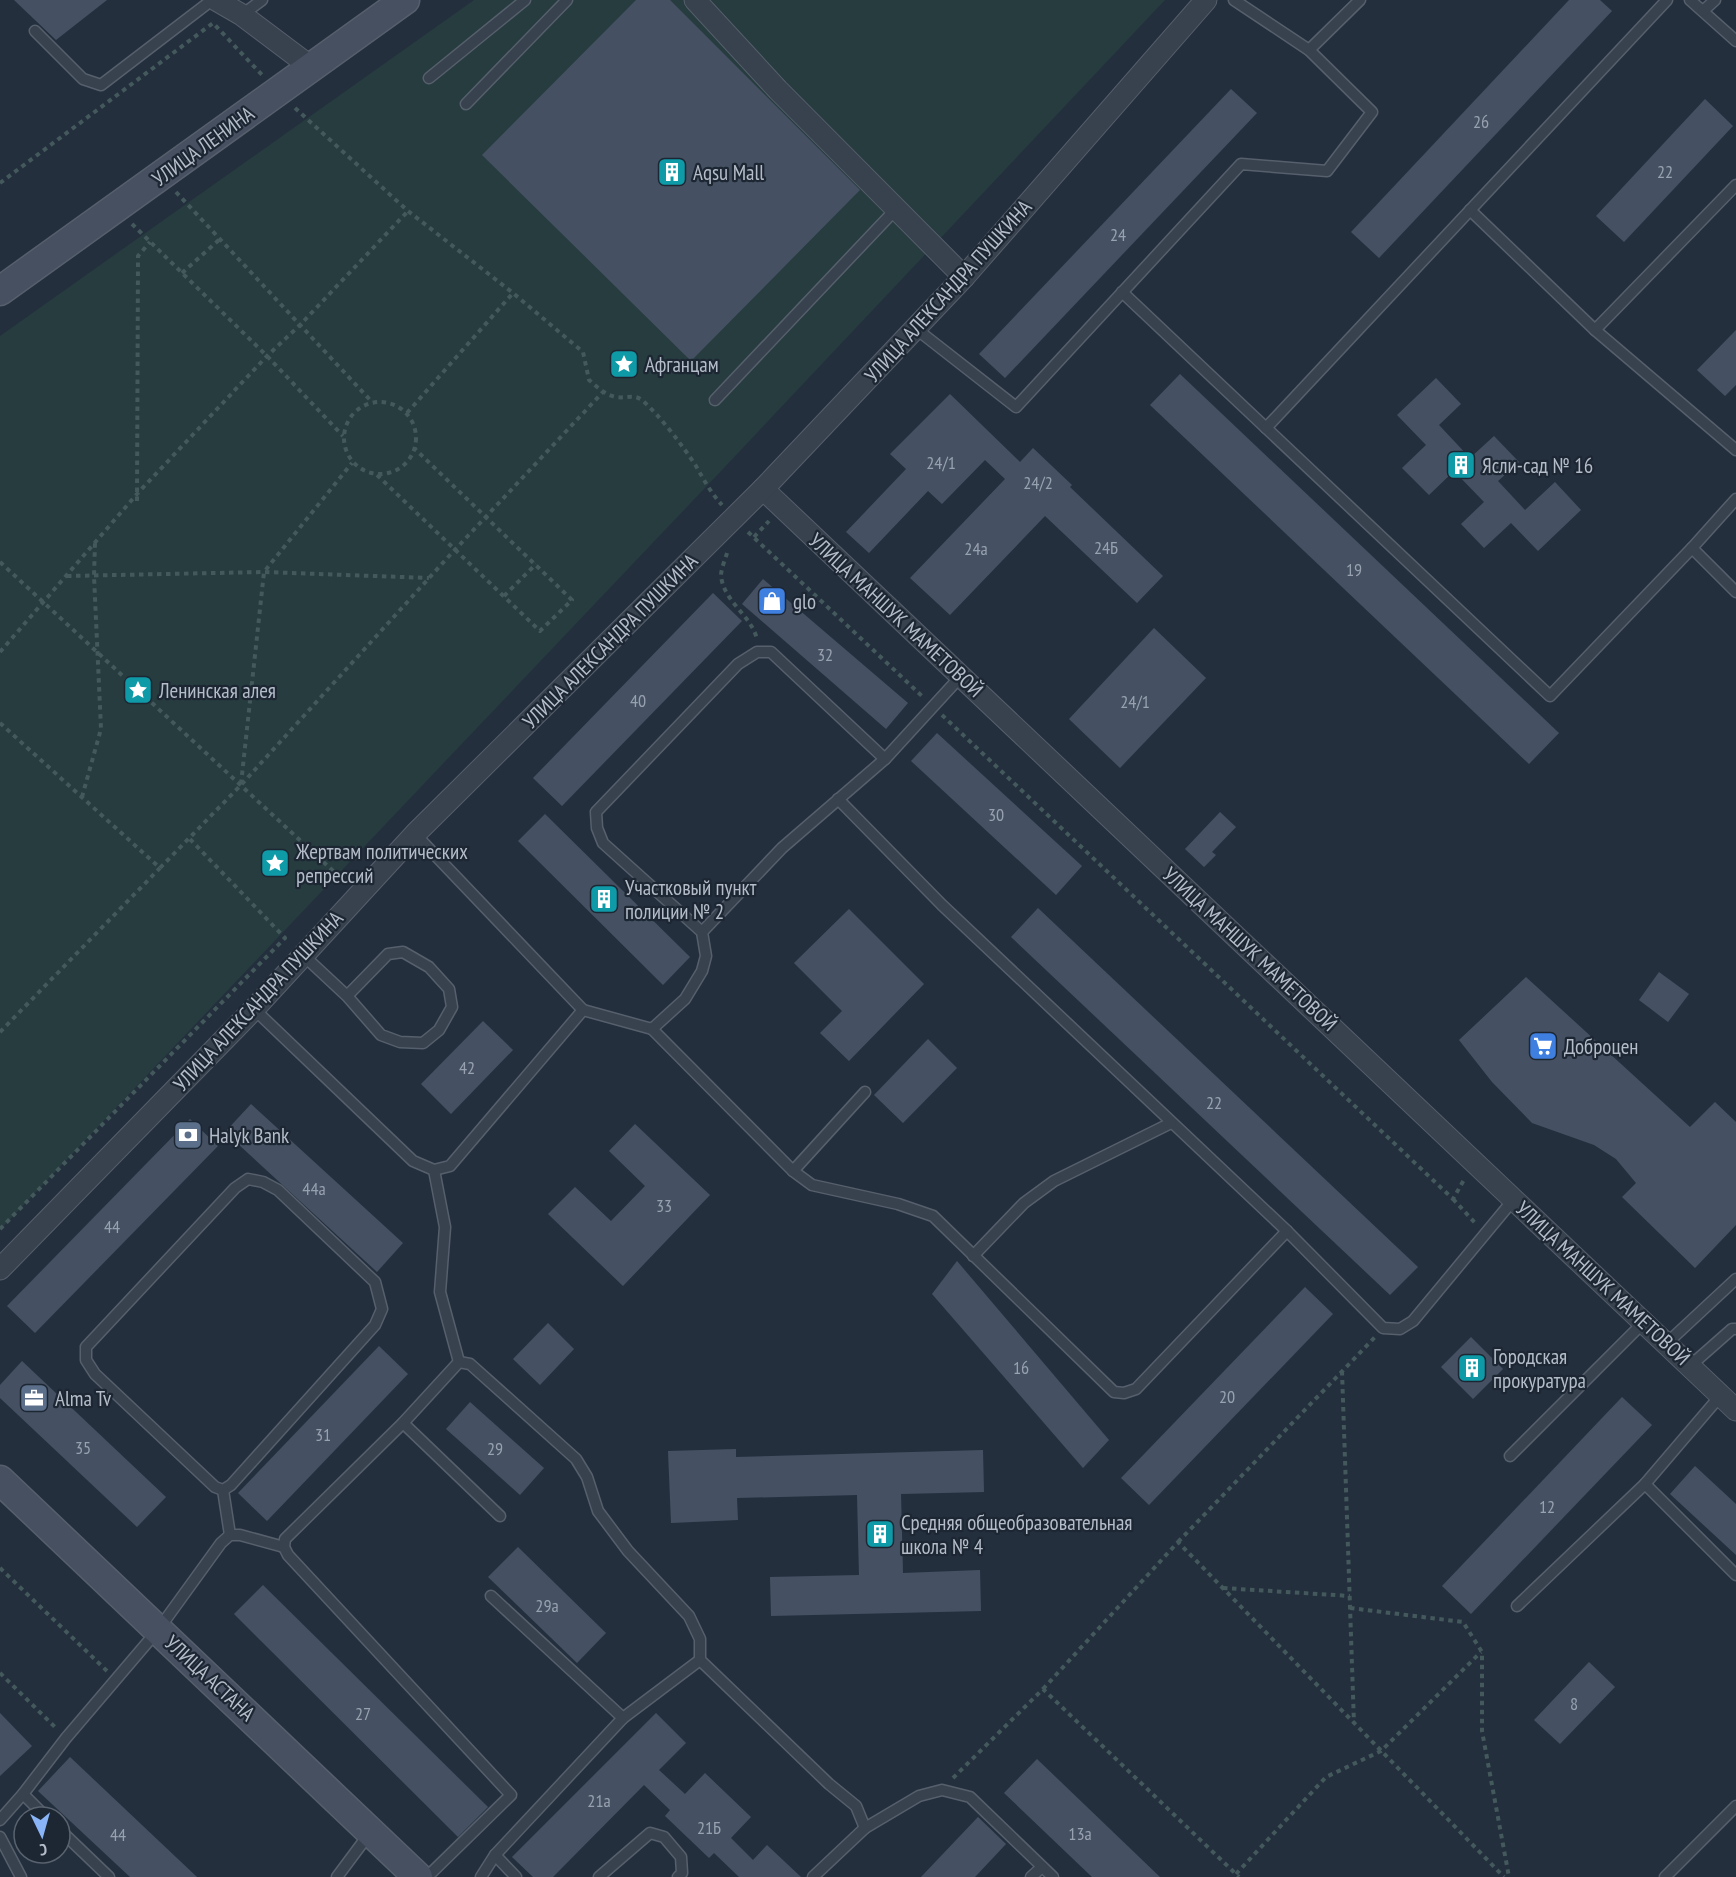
<svg xmlns="http://www.w3.org/2000/svg" width="1736" height="1877" viewBox="0 0 1736 1877" font-family="'PT Sans Narrow',sans-serif">
	<rect width="100%" height="100%" fill="#242f3e"/>
	<polygon fill="#263c3f" points="474,0 1165,0 723,469 0,1230 0,336"/>
	<g fill="#455162">
		<polygon points="14,0 107,0 56,40"/>
		<polygon points="636,0 670,0 860,190 691,361 482,155"/>
		<polygon points="1569,0 1600,0 1612,11 1379,258 1351,232"/>
		<polygon points="1231,89 1257,113 1005,378 979,354"/>
		<polygon points="1705,99 1733,126 1624,242 1596,216"/>
		<polygon points="1736,330 1736,385 1725,396 1697,370"/>
		<polygon points="1180,374 1559,733 1529,764 1150,405"/>
		<polygon points="1436,378 1461,404 1439,425 1470,458 1494,436 1519,462 1498,481 1525,510 1555,482 1581,510 1538,551 1511,523 1484,548 1461,524 1484,502 1454,471 1429,495 1402,468 1426,445 1397,415"/>
		<polygon points="950,394 1020,462 1033,448 1072,485 1070,487 1163,576 1137,603 1045,516 950,615 910,578 1005,479 985,460 942,504 928,491 869,553 846,532 906,469 890,454"/>
		<polygon points="763,579 908,703 886,729 742,604"/>
		<polygon points="713,593 742,621 562,806 533,778"/>
		<polygon points="1154,628 1206,678 1120,768 1069,719"/>
		<polygon points="937,733 1082,866 1056,895 911,761"/>
		<polygon points="1220,812 1236,827 1212,852 1216,855 1204,867 1185,849"/>
		<polygon points="545,814 690,957 663,985 518,841"/>
		<polygon points="1038,908 1418,1267 1390,1295 1011,937"/>
		<polygon points="849,909 924,984 849,1061 820,1033 842,1011 794,963"/>
		<polygon points="1659,972 1689,994 1668,1022 1639,1000"/>
		<polygon points="1526,977 1690,1127 1715,1102 1736,1122 1736,1225 1695,1268 1622,1197 1636,1183 1616,1159 1594,1145 1532,1123 1492,1082 1459,1040"/>
		<polygon points="483,1021 513,1050 451,1114 421,1084"/>
		<polygon points="928,1039 957,1068 903,1123 874,1095"/>
		<polygon points="251,1104 403,1243 377,1272 225,1132"/>
		<polygon points="190,1119 218,1146 35,1333 7,1306"/>
		<polygon points="635,1124 710,1195 623,1286 548,1214 575,1187 611,1221 645,1186 609,1151"/>
		<polygon points="957,1261 1109,1440 1083,1468 932,1294"/>
		<polygon points="1305,1287 1333,1314 1149,1505 1121,1478"/>
		<polygon points="548,1323 574,1349 540,1385 513,1359"/>
		<polygon points="1471,1337 1503,1369 1473,1399 1441,1367"/>
		<polygon points="379,1346 408,1374 267,1521 238,1493"/>
		<polygon points="22,1361 166,1497 137,1527 0,1398 0,1385"/>
		<polygon points="1622,1397 1652,1425 1471,1614 1442,1586"/>
		<polygon points="470,1402 544,1468 520,1495 446,1429"/>
		<polygon points="736,1449 736,1457 983,1450 984,1492 901,1494 903,1573 980,1570 981,1611 771,1616 770,1577 859,1575 857,1495 737,1498 738,1520 671,1523 668,1451"/>
		<polygon points="1695,1466 1736,1504 1736,1555 1670,1494"/>
		<polygon points="518,1547 606,1633 577,1663 488,1577"/>
		<polygon points="263,1585 488,1807 458,1837 234,1614"/>
		<polygon points="1589,1662 1615,1687 1560,1744 1534,1720"/>
		<polygon points="0,1713 32,1746 0,1776"/>
		<polygon points="656,1713 686,1743 659,1770 685,1794 705,1773 751,1817 731,1838 753,1860 767,1845 801,1877 739,1877 714,1853 709,1858 665,1816 670,1810 644,1785 553,1877 533,1877 512,1857"/>
		<polygon points="70,1757 197,1877 130,1877 38,1791"/>
		<polygon points="1037,1759 1160,1877 1092,1877 1004,1793"/>
		<polygon points="978,1817 1006,1844 975,1877 921,1877"/>
	</g>
	<g fill="none" stroke-linecap="round" stroke-linejoin="round">
		<g stroke="#565f6c" stroke-width="13">
			<g id="lane">
				<polyline points="1690,0 1736,41"/>
				<polyline points="1703,11 1715,0"/>
				<polyline points="242,15 262,0"/>
				<polyline points="35,31 83,79 101,85 212,0"/>
				<polyline points="1309,50 1360,0"/>
				<polyline points="429,78 525,0"/>
				<polyline points="466,104 567,0"/>
				<polyline points="1470,210 1595,330 1736,450"/>
				<polyline points="1122,292 1550,696 1692,548"/>
				<polyline points="915,328 1016,407 1241,164 1327,171 1372,112 1309,50 1234,0"/>
				<polyline points="1595,330 1736,185"/>
				<polyline points="715,400 896,209"/>
				<polyline points="1266,428 1667,0"/>
				<polyline points="1736,499 1692,548 1736,592"/>
				<polyline points="838,799 942,905 1287,1231 1383,1328 1400,1329 1413,1321 1514,1199"/>
				<polyline points="702,932 782,848 885,759"/>
				<polyline points="303,955 347,996 381,1035 400,1042 423,1043 439,1030 452,1007 449,989 429,967 403,952 388,954 347,996"/>
				<polyline points="254,1009 413,1161 434,1170 450,1166 583,1010 415,834"/>
				<polyline points="583,1010 652,1029 685,999 702,971 706,956 702,932 603,843 597,828 596,812 738,664 757,652 771,652 885,759 961,676"/>
				<polyline points="652,1029 793,1171 812,1185 898,1204 933,1216 1114,1392 1124,1393 1136,1389 1287,1231"/>
				<polyline points="434,1170 445,1227 440,1292 459,1362"/>
				<polyline points="793,1171 865,1092"/>
				<polygon points="248,1179 263,1182 278,1190 375,1282 382,1309 375,1325 231,1485 223,1490 215,1487 95,1374 86,1360 86,1347 235,1188"/>
				<polyline points="973,1256 1024,1203 1054,1181 1171,1123"/>
				<polyline points="1666,1344 1736,1279"/>
				<polyline points="1690,1366 1732,1329 1736,1329"/>
				<polyline points="1721,1395 1645,1484 1736,1575"/>
				<polyline points="403,1423 500,1516"/>
				<polyline points="1510,1456 1644,1322"/>
				<polyline points="223,1490 230,1535"/>
				<polyline points="491,1596 623,1718"/>
				<polyline points="1517,1606 1645,1484"/>
				<polyline points="23,1794 46,1817"/>
				<polyline points="0,1820 23,1794 66,1738 158,1630 221,1543 230,1535 240,1535 284,1547"/>
				<polyline points="60,1830 109,1877"/>
				<polyline points="0,1837 21,1877"/>
				<polyline points="495,1855 516,1877"/>
				<polyline points="337,1877 369,1834"/>
				<polyline points="427,1877 511,1795 288,1555 284,1547 285,1539 403,1423 459,1362 470,1364 576,1459 587,1477 598,1511 628,1551 689,1616 700,1639 700,1660 829,1784 856,1806 865,1828"/>
				<polyline points="481,1877 495,1855 623,1718 700,1660"/>
				<polyline points="599,1877 650,1833 664,1837 681,1857 682,1873 678,1877"/>
				<polyline points="813,1877 865,1828 919,1796 942,1790 970,1797 1053,1877"/>
				<polyline points="1031,1877 1042,1867"/>
				<polyline points="1665,1877 1736,1806"/>
			</g>
		</g>
		<g stroke="#565f6c" stroke-width="23">
			<g id="street">
				<polyline points="216,0 242,15 311,67"/>
				<polyline points="695,0 778,90 964,277"/>
				<polyline points="763,489 1736,1410"/>
				<polyline points="0,1269 254,1009 415,834 763,489 964,277 1206,0"/>
			</g>
		</g>
		<g stroke="#565f6c" stroke-width="31">
			<g id="secondary">
				<polyline points="0,291 405,0"/>
				<polyline points="0,1480 418,1877"/>
			</g>
		</g>
		<g stroke="#44595c" stroke-width="4" stroke-dasharray="4.5 4.5" stroke-linecap="butt">
			<path d="M295 108 408 211 513 293 583 352 589 380C597 387 605 395 616 397 626 399 634 393 643 401 660 416 683 446 696 466 704 480 711 493 722 505"/>
			<polyline points="0,183 213,23 262,75"/>
			<polyline points="176,192 372,402"/>
			<polyline points="132,224 267,356 343,436"/>
			<polyline points="182,273 220,239"/>
			<circle cx="380" cy="438" r="36"/>
			<polyline points="407,413 513,293"/>
			<polyline points="377,475 540,631 572,600 415,449"/>
			<polyline points="137,501 138,256 150,242"/>
			<polyline points="748,532 923,697"/>
			<polyline points="754,537 769,521"/>
			<path d="M727 553C725 560 721 569 721 576 724 602 751 615 757 639"/>
			<polyline points="0,562 345,882"/>
			<polyline points="67,576 264,572 429,578"/>
			<polyline points="504,596 536,564"/>
			<polyline points="0,652 137,494 267,356 300,325 408,211"/>
			<polyline points="942,715 1453,1199 1465,1178"/>
			<polyline points="0,723 160,868 241,785 450,555 603,392"/>
			<polyline points="241,784 264,572 352,463"/>
			<polyline points="82,797 101,729 94,576 95,543"/>
			<polyline points="0,1032 160,868"/>
			<polyline points="1453,1199 1477,1225"/>
			<polyline points="0,1229 285,938 189,838"/>
			<polyline points="1342,1371 1354,1724"/>
			<polyline points="1178,1542 1375,1337"/>
			<polyline points="0,1568 107,1671"/>
			<polyline points="1223,1588 1350,1596"/>
			<polyline points="1350,1608 1463,1622 1482,1652 1482,1731 1509,1877"/>
			<polyline points="0,1673 57,1729"/>
			<polyline points="1043,1689 1178,1542 1504,1877"/>
			<polyline points="953,1778 1043,1689 1239,1877"/>
			<polyline points="1236,1874 1326,1777 1381,1751 1481,1652"/>
		</g>
		<use href="#lane" stroke="#38414e" stroke-width="10"/>
		<use href="#street" stroke="#38414e" stroke-width="21"/>
		<use href="#secondary" stroke="#465061" stroke-width="28"/>
	</g>
	<defs>
		<g id="building-square" transform="scale(1.5)"><rect x="-9" y="-9" width="18" height="18" rx="4" fill="#0f9aa8" stroke="#1d2633"/><path d="M-4-6H4V6H1V3H-1V6H-4ZM-2.5-4.3h1.7v1.8h-1.7ZM.8-4.3h1.7v1.8H.8ZM-2.5-1h1.7V.8h-1.7ZM.8-1h1.7V.8H.8Z" fill="#fff"/></g>
		<g id="sight-square" transform="scale(1.5)"><rect x="-9" y="-9" width="18" height="18" rx="4" fill="#0f9aa8" stroke="#1d2633"/><path d="M0-6L1.8-2.2L6-1.7L2.9 1.2L3.7 5.4L0 3.3L-3.7 5.4L-2.9 1.2L-6-1.7L-1.8-2.2Z" fill="#fff"/></g>
		<g id="shop-square" transform="scale(1.5)"><rect x="-9" y="-9" width="18" height="18" rx="4" fill="#3f7fe0" stroke="#1d2633"/><path d="M-5-2.5h2.3a2.7 3.5 0 0 1 5.4 0H5L5.5 6h-11ZM-1.5-2.5h3a1.5 2.3 0 0 0-3 0Z" fill="#fff"/></g>
		<g id="supermarket-square" transform="scale(1.5)"><rect x="-9" y="-9" width="18" height="18" rx="4" fill="#3f7fe0" stroke="#1d2633"/><path d="M-6-5.5h2.5l.6 2H6L4.5 2H-2.5L-4.4-4H-6ZM-1.5 3.2a1.3 1.3 0 1 0 .1 0ZM3 3.2a1.3 1.3 0 1 0 .1 0Z" fill="#fff"/></g>
		<g id="bank-square" transform="scale(1.5)"><rect x="-9" y="-9" width="18" height="18" rx="4" fill="#5c6f8a" stroke="#1d2633"/><path d="M-6-4H6V4H-6ZM0-2.3a2.3 2.3 0 1 0 0 4.6a2.3 2.3 0 1 0 0-4.6Z" fill="#fff"/></g>
		<g id="office-square" transform="scale(1.5)"><rect x="-9" y="-9" width="18" height="18" rx="4" fill="#5c6f8a" stroke="#1d2633"/><path d="M-6-3h4V-5.5h4V-3h4V5H-6ZM-1-4.5V-3h2v-1.5ZM-6 0V1H6V0Z" fill="#fff"/></g>
	</defs>
	<g fill-rule="evenodd">
		<use href="#building-square" x="672" y="172"/>
		<use href="#sight-square" x="624" y="364"/>
		<use href="#building-square" x="1461" y="465"/>
		<use href="#shop-square" x="772" y="601"/>
		<use href="#sight-square" x="138" y="690"/>
		<use href="#sight-square" x="275" y="863"/>
		<use href="#building-square" x="604" y="899"/>
		<use href="#supermarket-square" x="1543" y="1046"/>
		<use href="#bank-square" x="188" y="1135"/>
		<use href="#building-square" x="1472" y="1368"/>
		<use href="#office-square" x="34" y="1398"/>
		<use href="#building-square" x="880" y="1534"/>
	</g>
	<g text-anchor="middle" dominant-baseline="central" stroke-width="4.5" stroke-linejoin="round" paint-order="stroke">
		<g font-size="18" fill="#98a1af">
			<text x="1481" y="121">26</text>
			<text x="1665" y="171">22</text>
			<text x="1118" y="234">24</text>
			<text x="941" y="462">24/1</text>
			<text x="1038" y="482">24/2</text>
			<text x="1106" y="547">24Б</text>
			<text x="976" y="548">24а</text>
			<text x="1354" y="569">19</text>
			<text x="825" y="654">32</text>
			<text x="638" y="700">40</text>
			<text x="1135" y="701">24/1</text>
			<text x="996" y="814">30</text>
			<text x="467" y="1067">42</text>
			<text x="1214" y="1102">22</text>
			<text x="314" y="1188">44а</text>
			<text x="664" y="1205">33</text>
			<text x="112" y="1226">44</text>
			<text x="1021" y="1367">16</text>
			<text x="1227" y="1396">20</text>
			<text x="323" y="1434">31</text>
			<text x="83" y="1447">35</text>
			<text x="495" y="1448">29</text>
			<text x="1547" y="1506">12</text>
			<text x="547" y="1605">29а</text>
			<text x="1574" y="1703">8</text>
			<text x="363" y="1713">27</text>
			<text x="599" y="1800">21а</text>
			<text x="709" y="1827">21Б</text>
			<text x="1080" y="1833">13а</text>
			<text x="118" y="1834">44</text>
		</g>
		<g font-size="21" fill="#b4bcc9" stroke="#1d2633">
			<text transform="translate(203 146) rotate(-36)">УЛИЦА ЛЕНИНА</text>
			<text transform="translate(948 291) rotate(-48)">УЛИЦА АЛЕКСАНДРА ПУШКИНА</text>
			<text transform="translate(896 615) rotate(43)">УЛИЦА МАНШУК МАМЕТОВОЙ</text>
			<text transform="translate(610 641) rotate(-45)">УЛИЦА АЛЕКСАНДРА ПУШКИНА</text>
			<text transform="translate(1250 949) rotate(43)">УЛИЦА МАНШУК МАМЕТОВОЙ</text>
			<text transform="translate(258 1001) rotate(-47)">УЛИЦА АЛЕКСАНДРА ПУШКИНА</text>
			<text transform="translate(1603 1283) rotate(43)">УЛИЦА МАНШУК МАМЕТОВОЙ</text>
			<text transform="translate(210 1678) rotate(43)">УЛИЦА АСТАНА</text>
		</g>
		<g font-size="21" fill="#b4bcc9" stroke="#1d2633" text-anchor="start">
			<text x="693" y="172">Аqsu Mall</text>
			<text x="645" y="364">Афганцам</text>
			<text x="1482" y="465">Ясли-сад № 16</text>
			<text x="793" y="601">glo</text>
			<text x="159" y="690">Ленинская алея</text>
			<text x="296" y="851">Жертвам политических<tspan x="296" dy="24">репрессий</tspan></text>
			<text x="625" y="887">Участковый пункт<tspan x="625" dy="24">полиции № 2</tspan></text>
			<text x="1564" y="1046">Доброцен</text>
			<text x="209" y="1135">Halyk Bank</text>
			<text x="1493" y="1356">Городская<tspan x="1493" dy="24">прокуратура</tspan></text>
			<text x="55" y="1398">Alma Tv</text>
			<text x="901" y="1522">Средняя общеобразовательная<tspan x="901" dy="24">школа № 4</tspan></text>
		</g>
	</g>
	<g transform="translate(42 1835) rotate(175)"><circle r="28" fill="#1d2633" stroke="#59626f" stroke-width="1.5"/>
	<path d="M0-4.5L10 22L0 15L-10 22Z" fill="#8ab4f8"/>
	<text y="-9" font-size="16" font-weight="bold" text-anchor="middle" fill="#b4bcc9">С</text>
	</g>
</svg>
